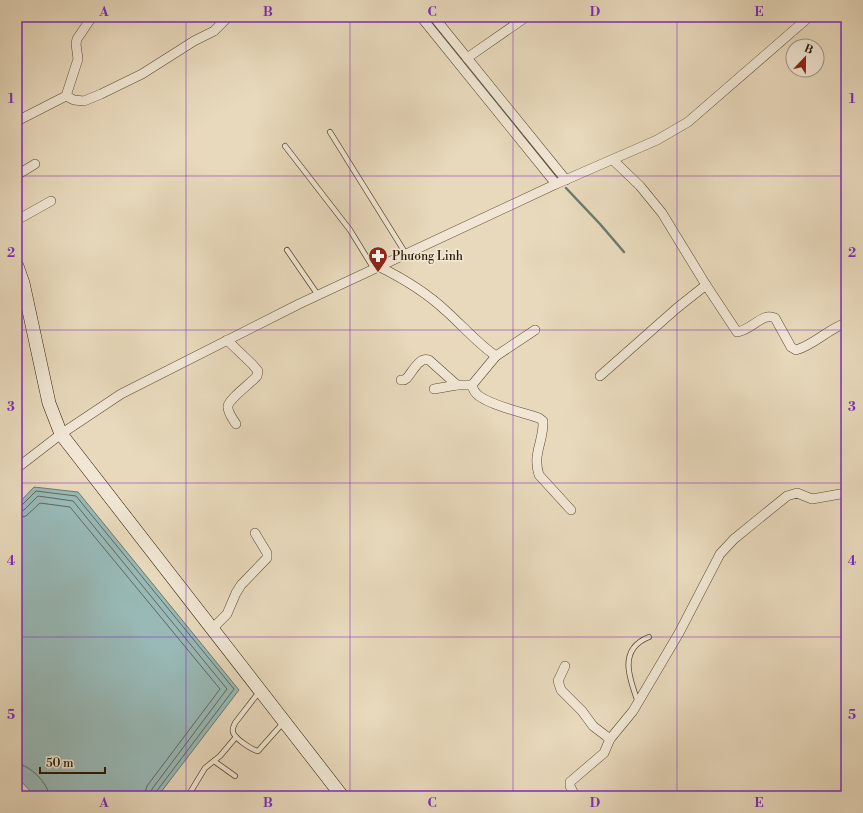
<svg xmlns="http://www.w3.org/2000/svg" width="863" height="813" viewBox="0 0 863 813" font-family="'Libre Bodoni',serif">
	<rect width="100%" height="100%" fill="#e8d9bc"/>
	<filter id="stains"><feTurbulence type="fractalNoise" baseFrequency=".005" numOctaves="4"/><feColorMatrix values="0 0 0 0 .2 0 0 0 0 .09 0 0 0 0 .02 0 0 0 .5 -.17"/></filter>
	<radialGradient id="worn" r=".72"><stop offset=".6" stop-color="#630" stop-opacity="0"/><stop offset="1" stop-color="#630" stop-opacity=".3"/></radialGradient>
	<polygon fill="#98b9b6" stroke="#6c796e" points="34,487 78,492 239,690 158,796 35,796 17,777 17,505"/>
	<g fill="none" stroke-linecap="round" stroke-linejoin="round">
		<g stroke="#60685c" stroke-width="1">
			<polyline points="17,507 21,506 36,491 76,496 234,689 156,792 155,796"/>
			<polyline points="17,512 24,510 38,496 73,501 227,689 152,789 150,796"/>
			<polyline points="17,518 26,516 40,503 70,507 220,689 147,786 144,796"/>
			<path d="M17 764C29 764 49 784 49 796"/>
		</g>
		<g stroke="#6c796e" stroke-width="2.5">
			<polyline points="428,17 559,180"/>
			<polyline points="566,188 600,224 624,252"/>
		</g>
		<g stroke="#594830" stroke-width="6">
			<g id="lane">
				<polyline points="330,132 406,254"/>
				<polyline points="285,146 350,230 374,269"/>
				<polyline points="287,250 318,295"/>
				<path d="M259 692 235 723C234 725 232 729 233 732 234 738 252 750 258 751L283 723"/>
				<path d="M638 702C629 678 618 649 649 637"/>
				<polyline points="214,761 235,776"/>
				<polyline points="188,796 205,768 220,756 236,737"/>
			</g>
		</g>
		<g stroke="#594830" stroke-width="10">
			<g id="street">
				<polyline points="421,17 556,184"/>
				<polyline points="434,17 566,180"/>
				<polyline points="467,58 526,17"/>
				<polyline points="66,96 74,100 84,101 101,94 142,74 194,41 214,31 228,17"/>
				<polyline points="17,121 66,96 78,59 76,44 77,39 92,17"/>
				<path d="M613 160 640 186 662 213 706 285 737 332C752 330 762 312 775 318L791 347 796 350C814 345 828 329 846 323"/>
				<polyline points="17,175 35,164"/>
				<polyline points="17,220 51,201"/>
				<path d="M380 267C404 279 427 293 446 311 463 326 478 344 496 356"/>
				<path d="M535 330 496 356 472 385C473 390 475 393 479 396 493 406 521 412 539 418L543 421C544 441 532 454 539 475L571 510"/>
				<path d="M227 340 252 364 258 371 257 376C251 383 229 399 228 406 227 412 233 419 236 424"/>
				<polyline points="600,376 677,308 706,285"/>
				<path d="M401 380H404L407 378C413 371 419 357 429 360L457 385H472"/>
				<polyline points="434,389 457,385"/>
				<polyline points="17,468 61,434 121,394 299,304 556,184 657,140 688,122 809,17"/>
				<polyline points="212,629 227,614 236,593 241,585 267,558 267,553 255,533"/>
				<polyline points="565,666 558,681 561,690 582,711 593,726 610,739"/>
				<polyline points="575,796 570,786 570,782 604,753 610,739 633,711 679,633 720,554 734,539 787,496 797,493 812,499 846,493"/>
			</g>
		</g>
		<g stroke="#291802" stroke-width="14">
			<polyline id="secondary" points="17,266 23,283 49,403 61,434 342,796"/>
		</g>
		<use href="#lane" stroke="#f0e6d3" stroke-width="4.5"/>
		<use href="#street" stroke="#f0e6d3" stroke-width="9"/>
		<use href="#secondary" stroke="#f0e6d3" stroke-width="13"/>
	</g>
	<path fill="none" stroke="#7b2cbf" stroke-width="1" stroke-opacity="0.55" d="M186 17V796M350 17V796M513 17V796M677 17V796M17 176H846M17 330H846M17 483H846M17 637H846"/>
	<defs>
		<g id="pharmacy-pin" transform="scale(1)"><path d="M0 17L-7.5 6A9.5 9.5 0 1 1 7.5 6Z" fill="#8f2418" stroke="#f0e6d3"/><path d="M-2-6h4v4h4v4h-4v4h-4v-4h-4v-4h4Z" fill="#fff"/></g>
	</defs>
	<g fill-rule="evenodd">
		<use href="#pharmacy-pin" x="378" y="256"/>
	</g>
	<g text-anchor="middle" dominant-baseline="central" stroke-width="3.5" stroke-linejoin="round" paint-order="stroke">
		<g font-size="12" fill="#291802" stroke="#f0e6d3" text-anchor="start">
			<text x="392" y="256">Phương Linh</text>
		</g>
	</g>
	<rect width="863" height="813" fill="none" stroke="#e8d9bc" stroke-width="44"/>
	<g transform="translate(805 58) rotate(22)"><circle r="19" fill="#f0e6d3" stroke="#a0947f"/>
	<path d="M0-3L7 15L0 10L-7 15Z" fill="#8f2418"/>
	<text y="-6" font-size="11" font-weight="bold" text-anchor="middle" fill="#291802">B</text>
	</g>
	<path d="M40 767v6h65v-6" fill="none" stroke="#291802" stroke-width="2"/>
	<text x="46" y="767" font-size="12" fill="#291802" stroke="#f0e6d3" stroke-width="3" paint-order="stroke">50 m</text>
	<rect x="22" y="22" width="819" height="769" fill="none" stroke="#7b2cbf" stroke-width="1.5"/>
	<g font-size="13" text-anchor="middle" font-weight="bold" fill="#7b2cbf">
		<text x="104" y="16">A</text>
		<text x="268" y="16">B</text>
		<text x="432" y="16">C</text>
		<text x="595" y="16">D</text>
		<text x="759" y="16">E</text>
		<text x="11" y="103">1</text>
		<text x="852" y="103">1</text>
		<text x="11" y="257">2</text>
		<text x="852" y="257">2</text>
		<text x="11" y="411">3</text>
		<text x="852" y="411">3</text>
		<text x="11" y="565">4</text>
		<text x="852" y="565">4</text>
		<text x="11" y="719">5</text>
		<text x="852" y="719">5</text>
		<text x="104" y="807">A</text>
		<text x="268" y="807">B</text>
		<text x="432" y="807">C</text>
		<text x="595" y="807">D</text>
		<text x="759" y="807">E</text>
	</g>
	<rect width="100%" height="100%" filter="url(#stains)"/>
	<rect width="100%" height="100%" fill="url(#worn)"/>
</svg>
